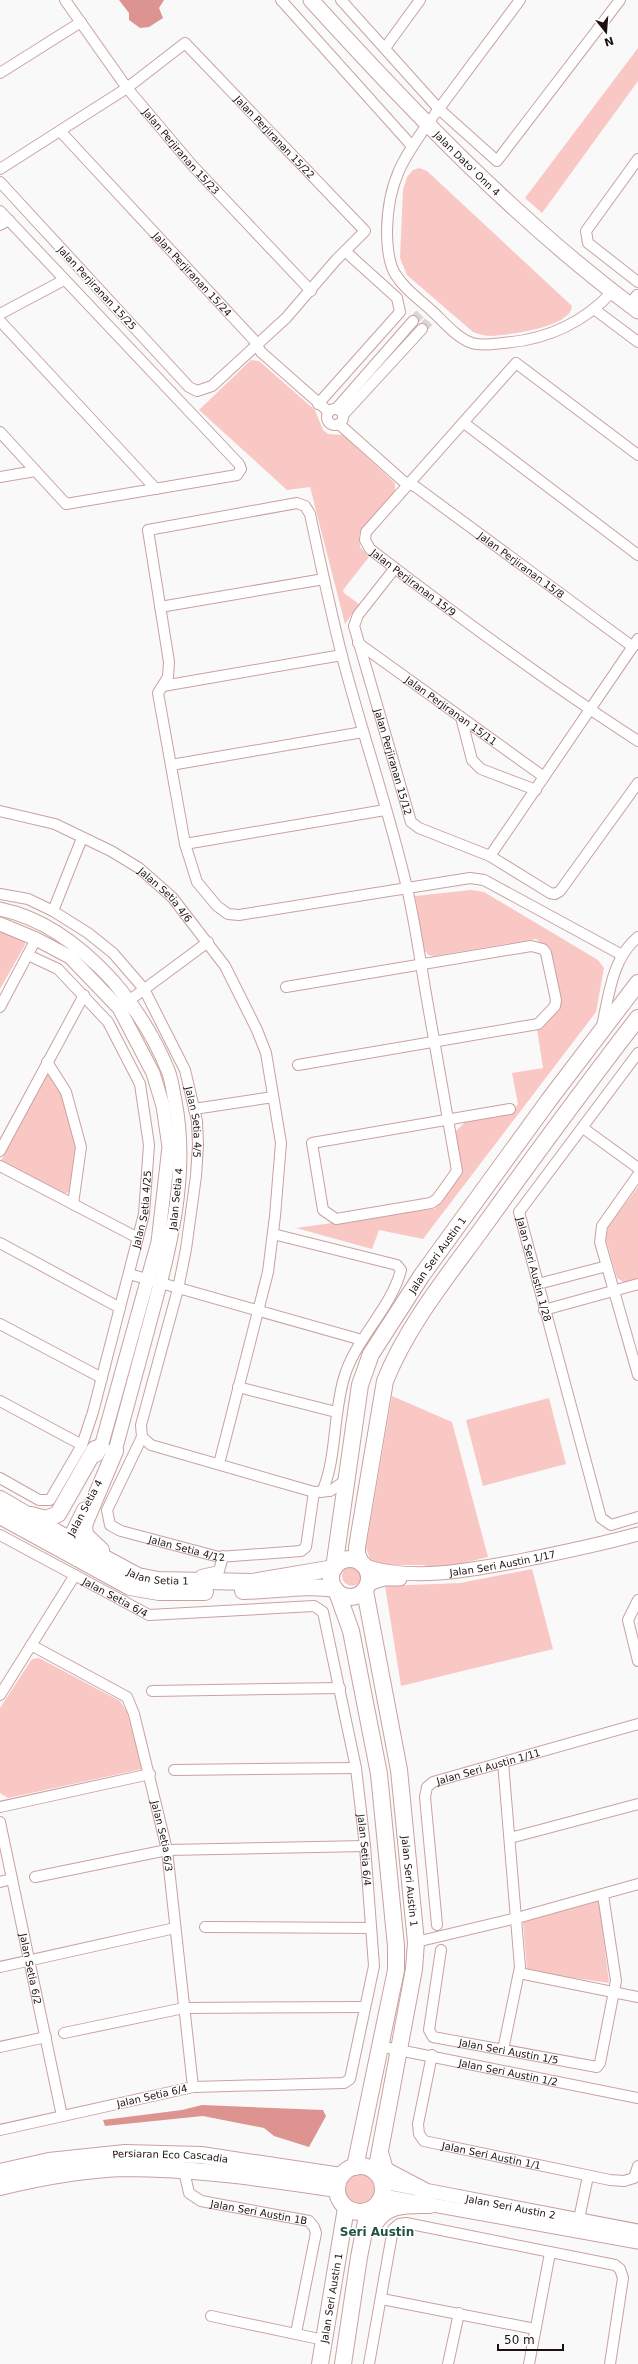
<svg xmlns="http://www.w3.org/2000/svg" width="638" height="2364" viewBox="0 0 638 2364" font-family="'DejaVu Sans',sans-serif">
	<rect width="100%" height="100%" fill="#f9f9f9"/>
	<g fill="#f9c7c4">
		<polygon points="638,48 638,81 542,213 525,198"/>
		<path d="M419 168 427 171 572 306C571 327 509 335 491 336 485 336 479 334 473 332L407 275 400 258 403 190 407 177 413 170Z"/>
		<polygon points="251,360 259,361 315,410 323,430 328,434 343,435 395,483 395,492 359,535 360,547 369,557 343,590 344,593 359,604 345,624 310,487 287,490 199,410"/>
		<polygon points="471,890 484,892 598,960 604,968 596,1012 423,1239 379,1230 372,1249 296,1228 434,1209 441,1203 461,1174 456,1131 465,1122 511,1114 518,1104 512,1073 543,1068 537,1029 546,1024 559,1002 551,951 536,939 434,956 428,955 424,949 415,896"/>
		<polygon points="0,932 24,939 25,945 0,989"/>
		<path d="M46 1071C66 1088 73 1123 75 1148 77 1162 72 1178 70 1192L62 1194 1 1161Z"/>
		<polygon points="638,1187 638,1279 625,1283 617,1278 606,1240 608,1227"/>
		<polygon points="392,1396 452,1422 488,1557 443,1568 422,1565 379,1565 370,1559 366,1548"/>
		<polygon points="549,1398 566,1464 483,1486 466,1420"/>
		<circle cx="352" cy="1576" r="10"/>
		<polygon points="532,1569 553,1649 401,1686 385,1586 460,1583"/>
		<polygon points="39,1658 120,1701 127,1712 142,1769 8,1798 0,1793 0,1708 32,1659"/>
		<polygon points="599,1901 609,1983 527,1971 523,1922"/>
		<circle cx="360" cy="2190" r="17"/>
	</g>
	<g fill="#dd938f">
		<polygon points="119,0 164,0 159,8 163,18 149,27 140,28 129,20 129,13"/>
		<polygon points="202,2105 323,2110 326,2116 309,2147 274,2136 264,2128 203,2116 105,2126 103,2120 182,2110"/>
	</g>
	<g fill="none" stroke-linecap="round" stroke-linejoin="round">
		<g stroke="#d8d6d6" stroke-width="10" stroke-dasharray="10 5" stroke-linecap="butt">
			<polyline points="413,321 421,313"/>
			<polyline points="422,329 430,320"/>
		</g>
		<g stroke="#c9a29f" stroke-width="12">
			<g id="minor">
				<path id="s1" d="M65 0 127 88 192 165 311 291"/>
				<polyline points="281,0 412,146"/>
				<polyline points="341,0 439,109 497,161 620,0"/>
				<polyline points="385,48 420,0"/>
				<polyline points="0,73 81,22"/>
				<polyline points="435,114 520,0"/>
				<path d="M432 118C404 157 388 180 387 230 387 244 388 260 394 272 403 288 419 299 432 311 444 322 457 338 472 343 482 346 493 344 503 343 545 340 583 323 612 292"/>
				<path id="s2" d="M60 131 253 339 261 352 329 412"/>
				<polyline points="638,159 586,231 588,243 638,282"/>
				<path id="s3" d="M0 169 127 88 185 43 365 231 336 260 286 318 212 386 197 391 189 387 0 182"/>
				<polyline points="0,211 239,464 241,469 237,475 66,504 0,432"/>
				<polyline points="0,225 9,220"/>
				<polyline points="630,304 637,295"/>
				<polyline points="594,309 638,342"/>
				<polyline points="0,314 64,280"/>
				<polyline points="0,321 156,489"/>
				<polyline points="318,404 400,312 397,298 345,251"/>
				<polyline points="336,409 413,321"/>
				<circle cx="335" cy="417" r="8"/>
				<polyline points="343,415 422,329"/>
				<polyline points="464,423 638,555"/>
				<path id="s4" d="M339 424 403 481 416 487 633 647"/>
				<path id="s5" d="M638 455 516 363 366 532 365 540 370 549C457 616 545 681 638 741"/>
				<polyline points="0,477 35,471"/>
				<path id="s6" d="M395 568 358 615 354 626 411 822 419 828 490 856 550 893 555 894 560 891 638 783"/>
				<polyline points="160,607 324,579"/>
				<path id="s7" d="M358 643 544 777"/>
				<polyline points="163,686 342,655"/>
				<polyline points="461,717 472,760 481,769 536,790"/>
				<polyline points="171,765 363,732"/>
				<path id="s8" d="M0 811 55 824 111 851 139 868 172 897 225 966 257 1030 266 1053 281 1143 275 1216 268 1272 219 1464"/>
				<polyline points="185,844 385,810"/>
				<polyline points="490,856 638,639"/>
				<path id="s9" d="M0 894 28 899 53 911 88 933 113 953 144 989 185 1070 197 1121 198 1145 196 1176 186 1249 178 1289 141 1425 142 1437"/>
				<polyline points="53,911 82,838"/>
				<polyline points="286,987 531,946 543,949 546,953 556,1000 555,1006 538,1024 298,1065"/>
				<polyline points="123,1005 208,942"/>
				<polyline points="0,1007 36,939"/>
				<path d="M602 1026C609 995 612 958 638 937"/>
				<path id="s10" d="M638 1053 519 1212 601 1518 611 1525 638 1517"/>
				<polyline points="47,1062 66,1092 81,1147 73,1204"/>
				<polyline points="194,1109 273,1097"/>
				<path d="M510 1109 312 1143 323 1210 336 1219 431 1203 437 1199 457 1171C447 1112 436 1053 426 994 420 959 415 923 407 888 389 810 362 733 342 656 330 609 320 561 310 514L305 506 297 503 148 530 169 662 168 677 158 693 185 844 197 882 217 906 228 914 239 915 470 878 484 880 622 955"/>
				<polyline points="583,1128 638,1168"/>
				<polyline points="0,1151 84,995"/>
				<polyline points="0,1166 138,1238"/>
				<polyline points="638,1175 602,1226 600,1242 638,1375"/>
				<path d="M273 1234 397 1265 401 1270C391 1309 355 1339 344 1378 333 1414 337 1458 322 1492"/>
				<polyline points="0,1243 120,1308"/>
				<polyline points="129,1274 362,1340"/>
				<polyline points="538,1284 607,1266"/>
				<polyline points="544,1310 638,1284"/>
				<polyline points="0,1324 102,1378"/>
				<polyline points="238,1387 336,1412"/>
				<polyline points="0,1401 82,1445"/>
				<path id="s11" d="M142 1437 107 1510 110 1525 121 1531 219 1557 301 1551 306 1547 314 1492"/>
				<polyline points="142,1437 151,1445 314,1492 330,1491 348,1479"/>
				<path id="s12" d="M0 1478 39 1500H50L82 1445 93 1412 144 1214 149 1145 140 1084 108 1022 58 969 28 955"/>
				<path id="s13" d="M0 1535 149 1615 314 1606 323 1612 356 1768 365 1846 374 1966 350 2079 344 2083 193 2087 0 2130"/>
				<polyline points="201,1575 219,1571 223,1556"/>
				<polyline points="638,1600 628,1620 638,1661"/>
				<path id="s14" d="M31 1645 127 1697 134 1714 167 1850 193 2087"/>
				<polyline points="152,1691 340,1688"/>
				<polyline points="0,1695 75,1575"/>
				<polyline points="174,1770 356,1768"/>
				<polyline points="0,1807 150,1774"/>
				<path id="s15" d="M0 1822 62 2116"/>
				<polyline points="510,1838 638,1804"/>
				<polyline points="35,1877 167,1850 365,1846"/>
				<polyline points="0,1882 12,1879"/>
				<path id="s16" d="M437 1925 425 1797 427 1787 433 1782 638 1724"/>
				<polyline points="205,1927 371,1928"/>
				<polyline points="416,1942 517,1918 638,1884"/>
				<path id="s17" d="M441 1950 429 2030 433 2037 597 2067 600 2063 616 1981 603 1895"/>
				<polyline points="0,1967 175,1928"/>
				<polyline points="519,1973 638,1997"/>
				<polyline points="64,2033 184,2008 365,2007"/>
				<path id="s18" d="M379 2046 638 2098"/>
				<polyline points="0,2047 46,2037"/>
				<polyline points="503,2050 520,1967 503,1762"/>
				<path id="s19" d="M432 2055 418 2124 419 2134 424 2141 610 2180 624 2181 634 2178 638 2166"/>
				<path id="s20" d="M184 2171 189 2193 201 2201 309 2221 314 2227 316 2233 296 2333"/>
				<polyline points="579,2219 588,2176"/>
				<polyline points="382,2299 535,2329"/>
				<polyline points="211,2316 324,2340"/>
				<polyline points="369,2364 393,2229 399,2224 406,2223 615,2265 620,2269 623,2278 610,2364"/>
				<polyline points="448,2364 459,2313"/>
				<polyline points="529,2364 550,2253"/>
			</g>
		</g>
		<g stroke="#c9a29f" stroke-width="15">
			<g id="tertiary">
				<path d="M0 909C45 918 83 948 113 981 135 1007 156 1040 169 1073 172 1082 173 1092 175 1101 190 1178 168 1255 148 1329 137 1370 126 1410 115 1451L110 1460"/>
				<polyline points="0,924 36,939 70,957 119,1008 153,1073 163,1106 169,1147 158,1242 101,1447 97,1455"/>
				<polyline points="65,1547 84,1509"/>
				<path id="s21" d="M365 1566C412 1582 471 1570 519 1561 559 1553 598 1545 638 1534"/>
				<polyline points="368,1584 384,1579 400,1579"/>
				<path id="s22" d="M383 2182 638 2231"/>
				<polyline points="383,2196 638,2242"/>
			</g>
		</g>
		<g stroke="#c9a29f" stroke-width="17">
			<g id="secondary">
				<path id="s23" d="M311 0C412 111 517 221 638 311"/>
			</g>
		</g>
		<g stroke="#c9a29f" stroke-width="18">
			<g id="primary">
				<path id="s24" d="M0 1499 56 1532 138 1576 158 1580 252 1582 334 1568"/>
				<polyline points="31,1515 46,1519 58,1514 95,1449 101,1447"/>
				<polyline points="0,1516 130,1587 159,1592 205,1592"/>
				<polyline points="101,1550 85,1535 84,1525 115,1451"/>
				<circle cx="350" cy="1578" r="19"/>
				<path d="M361 1563 357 1554V1547L385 1381C407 1326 446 1278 481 1230 532 1159 584 1088 638 1018"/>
				<path id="s25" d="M334 1568 360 1385 371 1354 422 1275 549 1100 638 983"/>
				<path d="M243 1591C272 1591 307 1584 335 1589"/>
				<path id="s26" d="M365 1591 399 1770 416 1942 414 1969 376 2172"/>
				<polyline points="337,1592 351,1631 379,1774 396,1946 396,1970 355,2167"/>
				<polyline points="381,2156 385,2170 423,2190"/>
				<circle cx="360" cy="2189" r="23"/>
				<path id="s27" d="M0 2172 49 2161 125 2153 201 2155 341 2176"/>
				<path d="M0 2187C41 2177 83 2169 126 2168 196 2168 268 2179 337 2189"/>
				<path d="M374 2225C386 2203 407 2205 430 2205"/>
				<path id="s28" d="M320 2364 346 2208"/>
				<polyline points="343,2364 359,2257 368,2211"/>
			</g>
		</g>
		<use href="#minor" stroke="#fff" stroke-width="10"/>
		<use href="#tertiary" stroke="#fff" stroke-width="13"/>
		<use href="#secondary" stroke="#fff" stroke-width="15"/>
		<use href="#primary" stroke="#fff" stroke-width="16"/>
	</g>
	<g text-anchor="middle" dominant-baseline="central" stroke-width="3" stroke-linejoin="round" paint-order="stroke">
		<g font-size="10" fill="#1e1010" stroke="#fff">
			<text stroke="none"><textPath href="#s3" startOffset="354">Jalan Perjiranan 15/22</textPath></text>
			<text stroke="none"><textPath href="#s1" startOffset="191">Jalan Perjiranan 15/23</textPath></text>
			<text stroke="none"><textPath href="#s23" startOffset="226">Jalan Dato' Onn 4</textPath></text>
			<text stroke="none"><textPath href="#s2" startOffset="195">Jalan Perjiranan 15/24</textPath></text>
			<text transform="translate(97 288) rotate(47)">Jalan Perjiranan 15/25</text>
			<text stroke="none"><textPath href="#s4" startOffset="231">Jalan Perjiranan 15/8</textPath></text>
			<text stroke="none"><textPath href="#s5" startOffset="452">Jalan Perjiranan 15/9</textPath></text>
			<text stroke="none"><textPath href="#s7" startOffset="115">Jalan Perjiranan 15/11</textPath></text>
			<text stroke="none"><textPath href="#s6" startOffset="213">Jalan Perjiranan 15/12</textPath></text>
			<text stroke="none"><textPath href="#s8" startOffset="189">Jalan Setia 4/6</textPath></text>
			<text stroke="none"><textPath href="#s9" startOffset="321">Jalan Setia 4/5</textPath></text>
			<text transform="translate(176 1199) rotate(-84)">Jalan Setia 4</text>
			<text stroke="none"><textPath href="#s12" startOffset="363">Jalan Setia 4/25</textPath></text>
			<text stroke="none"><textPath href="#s25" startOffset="337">Jalan Seri Austin 1</textPath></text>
			<text stroke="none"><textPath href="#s10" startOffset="258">Jalan Seri Austin 1/28</textPath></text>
			<text transform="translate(85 1508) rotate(-62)">Jalan Setia 4</text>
			<text stroke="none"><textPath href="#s11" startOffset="177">Jalan Setia 4/12</textPath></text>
			<text stroke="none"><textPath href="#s21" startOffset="139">Jalan Seri Austin 1/17</textPath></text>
			<text stroke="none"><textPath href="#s24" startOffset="178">Jalan Setia 1</textPath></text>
			<text stroke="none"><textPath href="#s13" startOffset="131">Jalan Setia 6/4</textPath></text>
			<text stroke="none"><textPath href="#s16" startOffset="204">Jalan Seri Austin 1/11</textPath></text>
			<text stroke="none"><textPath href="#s14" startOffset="253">Jalan Setia 6/3</textPath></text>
			<text stroke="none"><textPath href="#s13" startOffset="587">Jalan Setia 6/4</textPath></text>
			<text stroke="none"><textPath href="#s26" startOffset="294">Jalan Seri Austin 1</textPath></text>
			<text stroke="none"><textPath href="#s15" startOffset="150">Jalan Setia 6/2</textPath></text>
			<text stroke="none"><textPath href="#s17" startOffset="166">Jalan Seri Austin 1/5</textPath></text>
			<text stroke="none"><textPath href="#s18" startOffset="132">Jalan Seri Austin 1/2</textPath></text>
			<text transform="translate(152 2096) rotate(-13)">Jalan Setia 6/4</text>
			<text stroke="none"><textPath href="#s19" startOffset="158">Jalan Seri Austin 1/1</textPath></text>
			<text stroke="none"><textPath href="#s27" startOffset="172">Persiaran Eco Cascadia</textPath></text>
			<text stroke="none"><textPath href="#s22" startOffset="130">Jalan Seri Austin 2</textPath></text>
			<text stroke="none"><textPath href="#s20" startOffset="96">Jalan Seri Austin 1B</textPath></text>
			<text stroke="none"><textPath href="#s28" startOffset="67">Jalan Seri Austin 1</textPath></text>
		</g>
		<g font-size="12" font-weight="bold" fill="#205345" stroke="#fff">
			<text x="377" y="2232">Seri Austin</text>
		</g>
	</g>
	<g transform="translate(606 32) rotate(163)" stroke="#ffffff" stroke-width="3" paint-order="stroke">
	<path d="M0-3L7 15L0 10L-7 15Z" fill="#1e1010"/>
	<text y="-6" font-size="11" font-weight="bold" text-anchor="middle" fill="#1e1010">N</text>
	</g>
	<path d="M498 2344v6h65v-6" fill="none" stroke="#1e1010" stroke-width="2"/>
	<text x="504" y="2344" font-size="12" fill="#1e1010" stroke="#ffffff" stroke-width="3" paint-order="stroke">50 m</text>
</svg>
